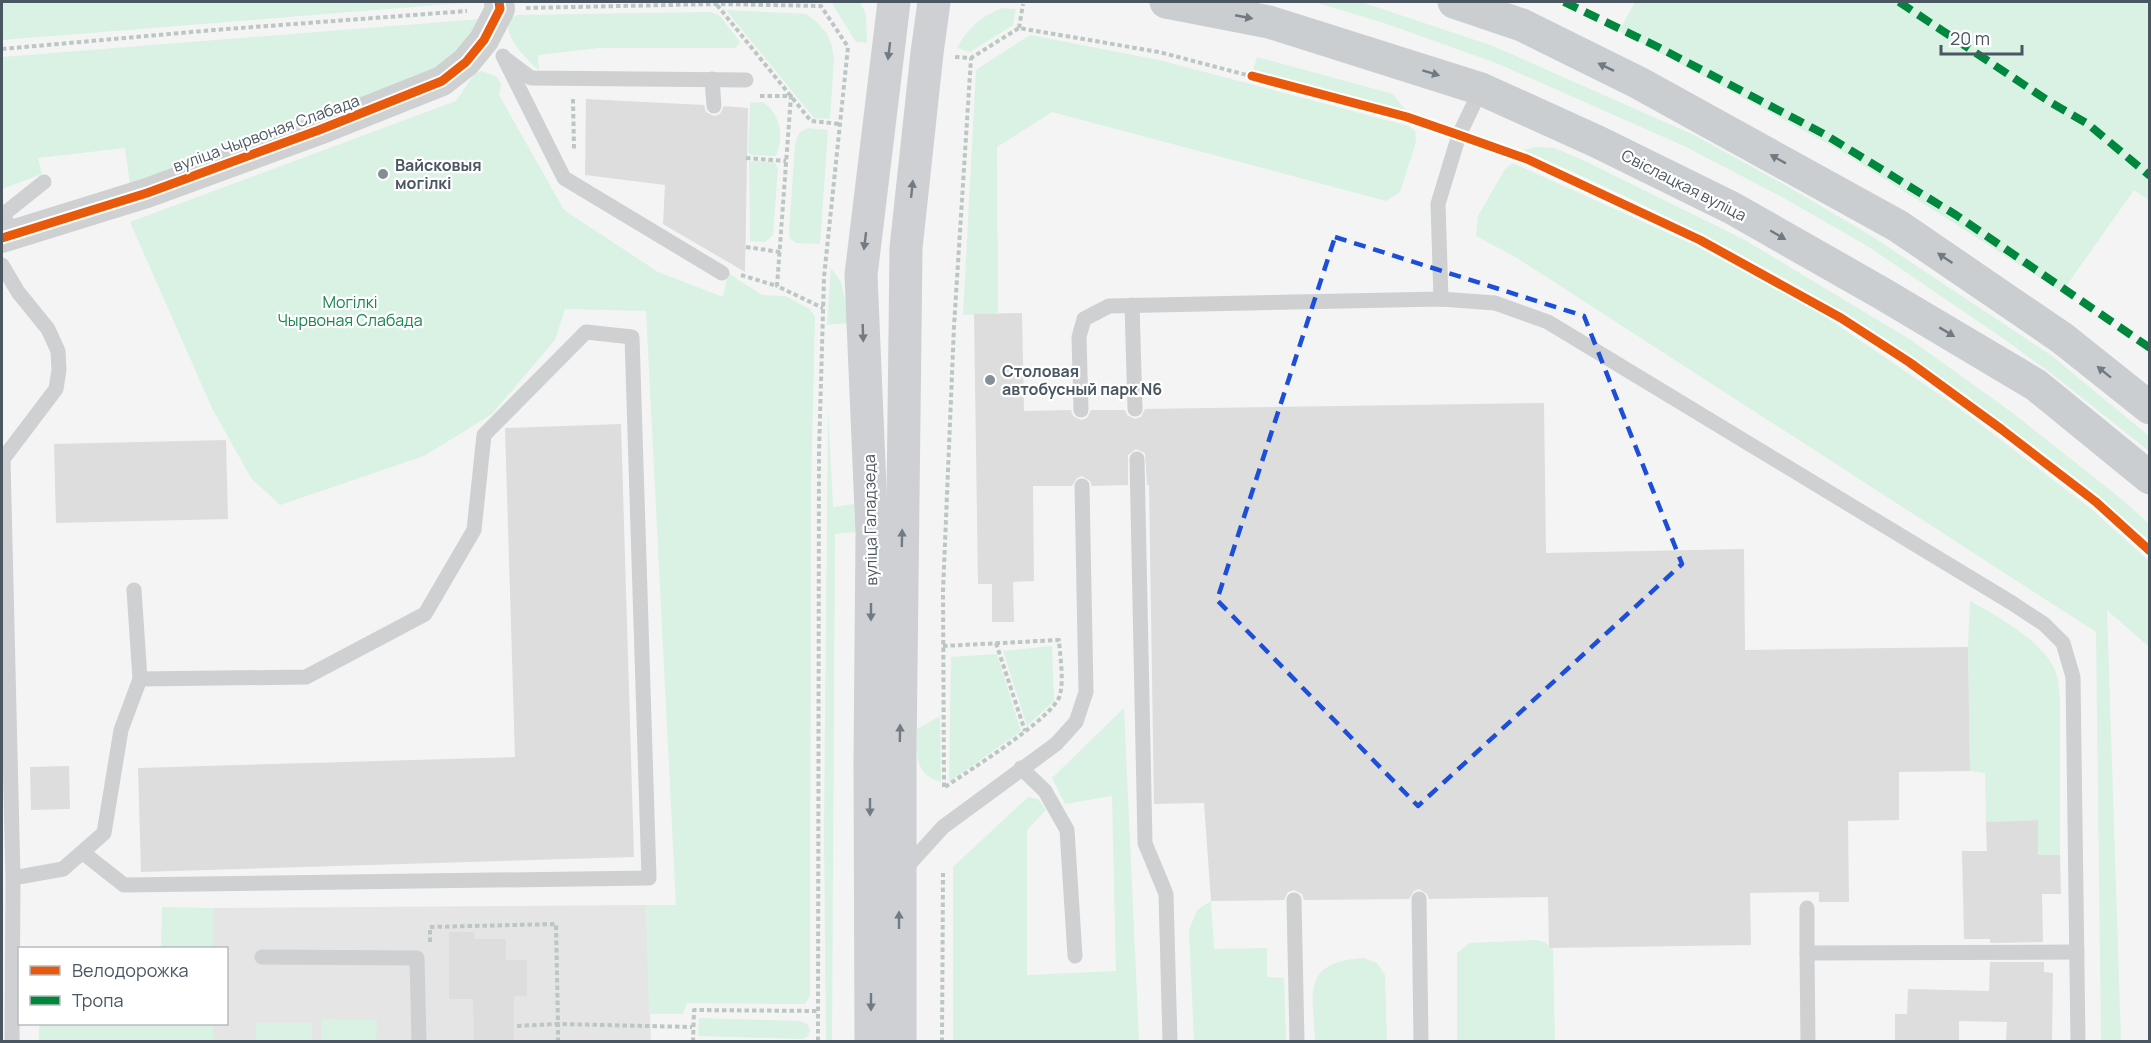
<svg xmlns="http://www.w3.org/2000/svg" width="2151" height="1043" viewBox="0 0 2151 1043" font-family="Manrope,sans-serif">
	<rect width="100%" height="100%" fill="#f4f4f4"/>
	<polygon fill="#e6e5e6" points="646,905 651,1041 213,1041 213,1024 226,1024 226,948 213,948 213,908"/>
	<g fill="#d9f2e3">
		<polygon points="2,2 476,2 2,40"/>
		<polygon points="833,2 860,2 866,14 867,43 856,42 833,5"/>
		<polygon points="1314,2 1361,2 1493,46 1694,135 1787,186 1870,235 2052,356 2149,436 2149,451 2052,374 2001,337 1869,247 1782,197 1684,146 1496,63 1384,23"/>
		<polygon points="1635,2 2149,2 2149,200 2134,190 2062,292 1836,148 1619,31"/>
		<path d="M1003 8 1016 9 1013 25 970 52 957 48C968 28 982 15 1003 8Z"/>
		<polygon points="726,10 806,14 818,23 827,34 832,46 834,59 830,119 814,118"/>
		<path d="M711 12 720 16 740 42 735 48H599L538 55 539 70C527 60 492 26 517 15Z"/>
		<polygon points="481,19 466,47 428,76 130,185 125,148 38,158 42,174 2,189 2,57"/>
		<polygon points="1030,35 1159,60 1409,126 1415,131 1416,142 1400,192 1386,201 1052,112 997,147 998,313 963,315 976,70"/>
		<polygon points="1257,57 1393,94 1407,112 1253,71"/>
		<polygon points="482,71 497,77 501,84 499,95 563,208 567,212 658,272 723,297 728,273 762,295 785,296 810,309 815,317 811,488 810,996 805,1004 687,1003 683,1014 649,1014 646,905 676,905 646,311 565,309 555,340 492,414 424,456 280,505 251,478 212,408 130,222 456,101 475,73"/>
		<path d="M763 102C781 114 784 137 776 156L751 155 748 152 750 103Z"/>
		<polygon points="808,128 828,130 820,244 796,243 790,238 789,232 795,144 799,133"/>
		<path d="M1536 147 1554 148 1585 161 1745 240 1911 340 2010 411 2124 501 2149 524V540C2099 497 2046 456 1993 416 1953 386 1913 356 1870 329 1759 260 1643 202 1523 150Z"/>
		<polygon points="749,161 774,162 778,168 773,235 765,242 750,241"/>
		<polygon points="1513,163 1694,245 1820,313 1959,408 2090,508 2149,561 2149,647 2107,610 2121,1041 2101,1041 2096,632 1517,258 1476,236 1478,216 1505,169"/>
		<polygon points="831,268 841,282 850,323 827,325"/>
		<polygon points="828,408 833,507 854,504 855,532 835,534 832,1041 826,1042 824,832"/>
		<path d="M1970 601C1997 616 2049 644 2057 676 2059 683 2059 692 2060 699V855H2038L2037 820 1986 822 1985 773 1970 771 1968 647Z"/>
		<polygon points="1052,646 1054,701 1027,726 1003,651"/>
		<polygon points="997,654 1021,731 949,782 951,657"/>
		<polygon points="1124,708 1139,1041 953,1041 953,867 1028,797 1038,799 1046,810 1027,830 1027,975 1116,971 1112,796 1065,804 1052,778"/>
		<path d="M940 716 941 782C913 774 917 753 917 729Z"/>
		<polygon points="1211,901 1214,949 1267,948 1267,977 1284,978 1286,1041 1194,1041 1189,930 1197,910"/>
		<polygon points="162,907 213,908 213,948 161,948"/>
		<polygon points="1536,940 1544,942 1553,949 1555,1041 1457,1042 1457,953 1470,943"/>
		<path d="M1364 958 1377 963 1385 975 1387 1041H1315C1313 992 1301 962 1364 958Z"/>
		<polygon points="699,1018 800,1021 808,1025 810,1030 808,1036 803,1039 698,1036"/>
		<polygon points="322,1019 377,1020 376,1041 321,1041"/>
		<rect x="256" y="1023" width="56" height="18"/>
		<rect x="39" y="1024" width="174" height="17"/>
	</g>
	<g fill="#ddddde">
		<polygon points="586,99 704,105 706,112 714,116 720,114 724,106 748,108 745,272 663,224 665,185 585,175"/>
		<polygon points="1022,313 1024,411 1071,410 1073,416 1081,420 1087,418 1091,410 1125,410 1127,415 1135,419 1141,417 1145,409 1544,403 1546,553 1744,549 1745,650 1968,647 1970,771 1899,772 1899,820 1848,821 1849,902 1819,902 1819,892 1750,893 1751,945 1549,948 1548,897 1429,899 1427,894 1419,889 1414,891 1409,899 1304,900 1302,894 1294,890 1288,892 1284,900 1211,901 1204,803 1154,804 1149,485 1147,485 1145,453 1136,449 1128,455 1128,485 1092,486 1090,481 1082,476 1077,478 1072,486 1033,486 1034,581 1013,582 1014,622 992,622 992,584 978,584 974,314"/>
		<polygon points="621,424 634,857 141,872 138,768 515,757 505,428"/>
		<polygon points="226,440 228,519 56,523 54,444"/>
		<polygon points="69,766 70,809 31,810 30,767"/>
		<polygon points="2038,820 2038,855 2060,855 2061,894 2042,894 2043,942 1990,943 1990,939 1964,939 1962,851 1987,851 1986,822"/>
		<polygon points="449,932 474,932 474,939 506,939 506,960 527,960 527,996 514,996 514,1041 474,1041 473,999 449,999"/>
		<polygon points="1990,962 2044,962 2044,972 2053,973 2052,1041 2006,1041 2007,1022 1959,1021 1959,1041 1895,1041 1895,1014 1907,1014 1908,989 1989,991"/>
	</g>
	<g fill="none" stroke-linecap="round" stroke-linejoin="round">
		<g stroke="#bcc7c4" stroke-width="4" stroke-dasharray="4.5 3" stroke-linecap="butt">
			<polyline points="717,5 811,121 840,124"/>
			<polyline points="526,8 717,4 821,6 848,47 824,277 819,452 818,1042"/>
			<polyline points="1019,28 1023,4"/>
			<polyline points="2,49 214,30 467,11"/>
			<polyline points="955,57 971,58 1019,28 1159,52 1407,117 1440,128"/>
			<polyline points="760,96 791,96 777,286 823,308"/>
			<polyline points="573,99 574,149"/>
			<polyline points="1478,141 1527,159 1700,240 1841,318 1909,362 2001,429 2096,502 2150,551"/>
			<polyline points="746,158 786,161"/>
			<polyline points="746,247 780,252"/>
			<polyline points="741,275 777,286"/>
			<polyline points="996,643 1025,731"/>
			<path d="M943 646 1059 640C1060 657 1064 678 1060 695 1054 718 968 771 945 787"/>
			<polyline points="944,787 943,591 954,326 971,58"/>
			<polyline points="430,942 430,927 556,924 558,1024 515,1026"/>
			<polyline points="558,1042 558,1024 692,1027"/>
			<polyline points="693,1042 694,1010 818,1011"/>
			<polyline points="942,1042 943,873"/>
		</g>
		<g stroke="#ced0d2" stroke-width="15">
			<polyline points="503,56 564,178 722,273"/>
			<polyline points="507,60 531,78 746,80"/>
			<polyline points="712,79 714,106"/>
			<polyline points="10,235 4,214 44,182"/>
			<polyline points="2,265 18,292 48,329 58,351 59,370 56,389 3,459 13,878 12,1042"/>
			<polyline points="1441,299 1438,204 1459,135 1481,89"/>
			<polyline points="1132,305 1135,409"/>
			<polyline points="1081,410 1079,337 1084,319 1109,306 1441,299 1495,303 1548,322 2012,603 2044,624 2063,643 2073,677 2078,1042"/>
			<polyline points="1137,459 1145,843 1166,894 1170,1042"/>
			<polyline points="134,590 140,679"/>
			<polyline points="1021,768 1045,791 1067,830 1075,956"/>
			<polyline points="903,871 943,827 1056,744 1076,722 1086,692 1082,486"/>
			<polyline points="13,878 63,869 104,833 121,730 140,679 306,677 425,614 474,530 484,435 586,332 632,337 649,878 124,885 82,852"/>
			<polyline points="1419,899 1421,1042"/>
			<polyline points="1294,900 1297,1042"/>
			<polyline points="1807,908 1807,953"/>
			<polyline points="262,957 417,958 419,1042"/>
			<polyline points="1808,1042 1807,953 2077,952"/>
		</g>
		<polyline stroke="#ced0d2" stroke-width="30" points="2,238 147,193 319,130 442,81 466,62 484,40 500,9 499,2"/>
		<g stroke="#ced0d4" stroke-width="33">
			<polyline points="871,1042 870,760 872,534 861,275 894,2"/>
			<polyline points="900,1042 900,753 906,248 927,53 934,2"/>
		</g>
		<g stroke="#caced1" stroke-width="33">
			<polyline points="1166,2 1269,22 1481,89 1598,142 1732,208 1883,294 2036,385 2150,478"/>
			<polyline points="1454,2 1522,25 1639,83 1898,226 2062,338 2150,408"/>
		</g>
		<g stroke="#00873e" stroke-width="8" stroke-dasharray="15 8" stroke-linecap="butt">
			<polyline points="1564,2 1658,47 1824,134 1956,215 2150,348"/>
			<polyline points="1899,2 2050,102 2088,124 2150,176"/>
		</g>
		<g stroke="#fff" stroke-width="13">
			<g id="cycleway">
				<polyline points="1252,76 1407,117 1459,135 1527,159 1700,240 1841,318 1909,362 2001,429 2096,502 2150,551"/>
				<polyline points="2,238 147,193 319,130 442,81 466,62 484,40 500,9 499,2"/>
			</g>
		</g>
		<use href="#cycleway" stroke="#e8590c" stroke-width="9"/>
	</g>
	<defs><path id="oneway-solid" d="M-6-.8H1V-3.2L6.5 0L1 3.2V.8H-6Z" transform="scale(1.5)"/></defs>
	<g fill="#707a83">
		<use href="#oneway-solid" transform="translate(1244 17) rotate(11)"/>
		<use href="#oneway-solid" transform="translate(1606 67) rotate(-154)"/>
		<use href="#oneway-solid" transform="translate(1431 73) rotate(17)"/>
		<use href="#oneway-solid" transform="translate(1778 159) rotate(-151)"/>
		<use href="#oneway-solid" transform="translate(1778 235) rotate(30)"/>
		<use href="#oneway-solid" transform="translate(1945 258) rotate(-146)"/>
		<use href="#oneway-solid" transform="translate(1947 332) rotate(31)"/>
		<use href="#oneway-solid" transform="translate(2104 372) rotate(-141)"/>
	</g>
	<g fill="#727b84">
		<use href="#oneway-solid" transform="translate(889 51) rotate(97)"/>
		<use href="#oneway-solid" transform="translate(912 189) rotate(-84)"/>
		<use href="#oneway-solid" transform="translate(865 241) rotate(97)"/>
		<use href="#oneway-solid" transform="translate(863 333) rotate(88)"/>
		<use href="#oneway-solid" transform="translate(902 538) rotate(-89)"/>
		<use href="#oneway-solid" transform="translate(871 612) rotate(90)"/>
		<use href="#oneway-solid" transform="translate(900 733) rotate(-89)"/>
		<use href="#oneway-solid" transform="translate(870 807) rotate(90)"/>
		<use href="#oneway-solid" transform="translate(899 920) rotate(-90)"/>
		<use href="#oneway-solid" transform="translate(871 1002) rotate(90)"/>
	</g>
	<path fill="none" stroke="#1d4ed8" stroke-width="4.5" stroke-dasharray="12 8" stroke-linejoin="round" d="M1335 237 1584 316 1682 564 1418 806 1217 600Z"/>
	<g fill="#868d94" stroke="#fff" stroke-width="2">
		<circle cx="383" cy="174" r="6"/>
		<circle cx="990" cy="380" r="6"/>
	</g>
	<g text-anchor="middle" dominant-baseline="central" stroke-width="4.5" stroke-linejoin="round" paint-order="stroke">
		<g font-size="16" fill="#4a5661" stroke="#fff">
			<text transform="translate(266 133) rotate(-20)">вуліца Чырвоная Слабада</text>
			<text transform="translate(1684 185) rotate(27)">Свіслацкая вуліца</text>
			<text transform="translate(870 520) rotate(-91)">вуліца Галадзеда</text>
		</g>
		<g font-size="16" font-weight="bold" fill="#4a5661" stroke="#fff" text-anchor="start">
			<text x="395" y="165">Вайсковыя<tspan x="395" dy="18">могілкі</tspan></text>
			<text x="1002" y="371">Столовая<tspan x="1002" dy="18">автобусный парк N6</tspan></text>
		</g>
		<g font-size="16" fill="#17864f" stroke="#fff">
			<text x="350" y="302">Могілкі<tspan x="350" dy="18">Чырвоная Слабада</tspan></text>
		</g>
	</g>
	<rect width="2151" height="1043" fill="none" stroke="#4a5661" stroke-width="6"/>
	<rect x="18" y="947" width="210" height="78" fill="#ffffff" stroke="#b7bbc0" stroke-width="1.5"/>
	<rect x="30" y="966" width="30" height="9" fill="#e8590c" stroke="#b7bbc0" stroke-width="1.5"/>
	<text x="72" y="977" font-size="18" fill="#4a5661">Велодорожка</text>
	<rect x="30" y="996" width="30" height="9" fill="#00873e" stroke="#b7bbc0" stroke-width="1.5"/>
	<text x="72" y="1007" font-size="18" fill="#4a5661">Тропа</text>
	<path d="M1941 45v9h81v-9" fill="none" stroke="#4a5661" stroke-width="3"/>
	<text x="1950" y="45" font-size="18" fill="#4a5661" stroke="#ffffff" stroke-width="4.5" paint-order="stroke">20 m</text>
</svg>
